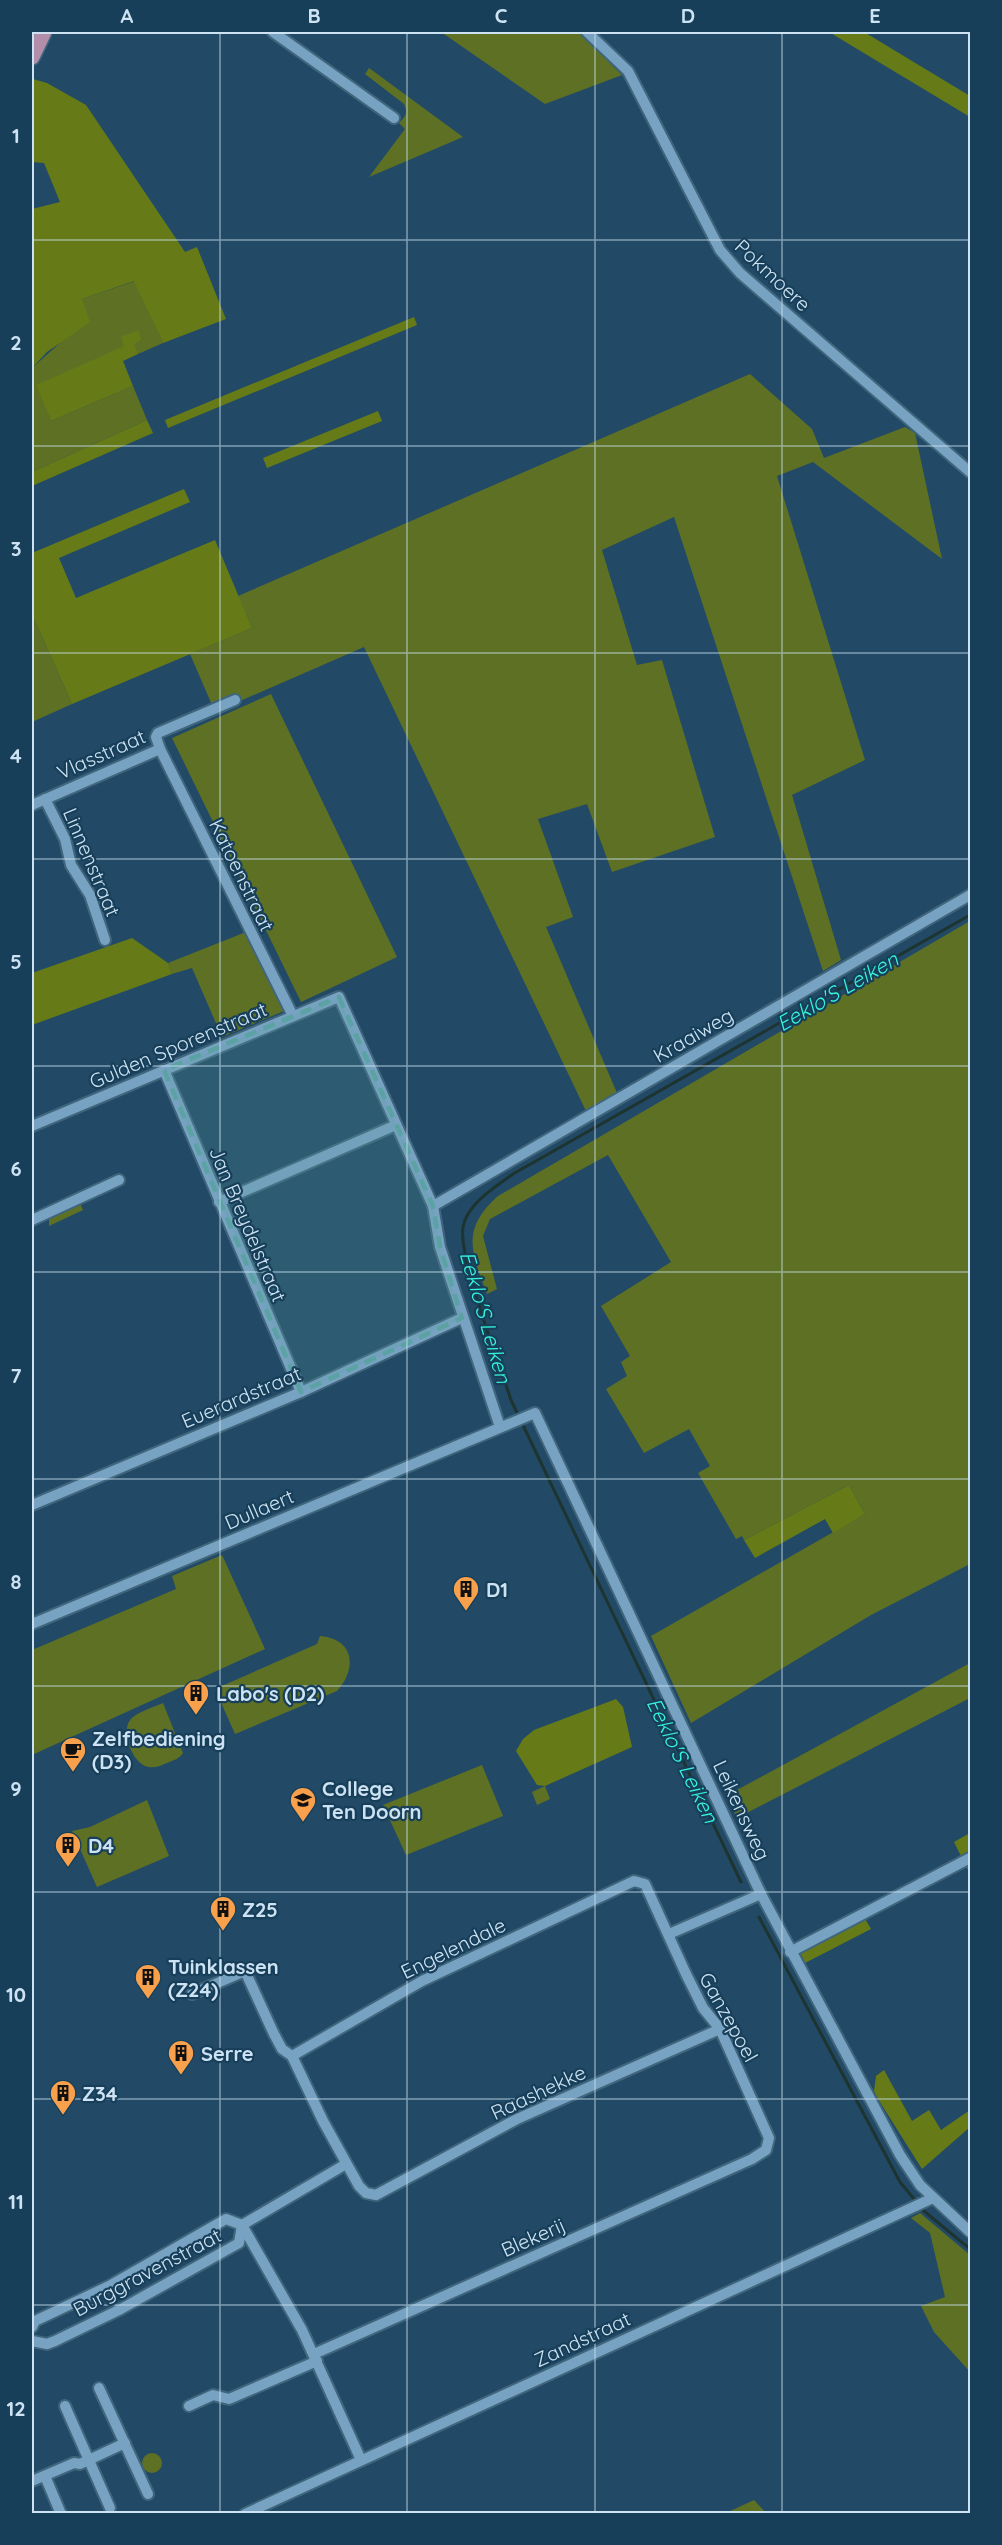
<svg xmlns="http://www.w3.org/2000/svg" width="1002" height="2545" viewBox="0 0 1002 2545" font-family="Quicksand,sans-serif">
	<rect width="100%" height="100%" fill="#224a66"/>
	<g fill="#5e7024">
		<polygon points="441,32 578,32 622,75 545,104"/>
		<path d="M369 68 463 137 369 177 405 129 399 123C406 116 408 113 404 104L365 74Z"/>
		<polygon points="135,281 163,343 138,354 133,344 142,340 137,330 125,346 37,385 51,421 133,386 147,420 32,472 32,368 60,343 82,299"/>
		<polygon points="750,374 812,429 824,458 905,427 915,433 942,559 813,462 777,476 865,760 792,795 841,960 823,971 674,517 602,550 637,665 662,660 715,837 612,872 587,804 538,819 573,917 546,927 617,1093 586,1111 364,647 215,712 190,654 252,628 238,596"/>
		<polygon points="32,614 72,704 32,722"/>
		<polygon points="271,694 397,957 301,1002 172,738"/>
		<path d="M970 921V1564L871 1615 691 1723 651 1636 865 1514 849 1485 744 1540 742 1536 736 1539 698 1473 710 1466 689 1429 644 1453 606 1389 627 1376 621 1362 630 1356 601 1306 671 1262 608 1155 490 1219 483 1236 497 1289 487 1294C471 1252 461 1229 498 1196Z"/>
		<polygon points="246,932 284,1011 222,1037 192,968 172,974 168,963"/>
		<polygon points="80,1203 83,1210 49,1226 49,1217"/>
		<polygon points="222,1555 265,1649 32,1755 32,1650 176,1589 172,1576"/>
		<path d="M320 1636C355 1639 357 1669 337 1691L235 1734 215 1689 317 1644Z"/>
		<polygon points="970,1663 970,1698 737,1818 726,1796"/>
		<path d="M163 1703 183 1753C179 1759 174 1760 167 1763 160 1766 153 1769 145 1766 131 1760 119 1727 133 1717 141 1711 154 1707 163 1703Z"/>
		<polygon points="482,1765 503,1816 406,1855 383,1805"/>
		<polygon points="545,1786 550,1799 537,1805 532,1792"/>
		<polygon points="147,1800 169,1856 97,1887 72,1831 90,1827"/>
		<polygon points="920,2213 970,2255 970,2372 934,2332 921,2306 945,2297 930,2233 911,2218"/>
		<circle cx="152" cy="2463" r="10"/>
		<polygon points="754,2500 766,2513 726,2513"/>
	</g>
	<g fill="#667b17">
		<polygon points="829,32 864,32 970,96 970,117"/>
		<polygon points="33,79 47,83 86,105 185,252 197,247 226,319 163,343 134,281 82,299 90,322 47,352 32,368 32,209 60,202 44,163 32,162"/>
		<polygon points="414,317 417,325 168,428 165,420"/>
		<polygon points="138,330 142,340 134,344 138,354 123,361 133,386 51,421 36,385 124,346 121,337"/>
		<polygon points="378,411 382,421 267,468 263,458"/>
		<polygon points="147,420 153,433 32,486 32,472"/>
		<polygon points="184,489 190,502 59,558 76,598 215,540 252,628 72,704 32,614 32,553"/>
		<polygon points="132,938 168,963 172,974 32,1025 32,973"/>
		<polygon points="849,1485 865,1514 833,1533 825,1519 755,1558 744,1540"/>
		<polygon points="616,1699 623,1707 632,1747 545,1786 537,1785 516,1751 523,1739 534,1730"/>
		<polygon points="970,1833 970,1869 968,1870 954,1842"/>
		<polygon points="864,1917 871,1929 805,1963 799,1951"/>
		<polygon points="884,2070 912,2121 929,2110 941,2130 970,2110 970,2127 922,2169 878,2099 874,2091 876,2076"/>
	</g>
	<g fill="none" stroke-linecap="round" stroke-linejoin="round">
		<g stroke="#1d3430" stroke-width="3">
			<path d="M519 1417 511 1400C500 1365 458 1257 463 1227 467 1204 495 1187 513 1174L970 915"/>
			<polyline points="522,1423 741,1882"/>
			<polyline points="759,1917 900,2182 924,2211 970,2249"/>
		</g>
		<g stroke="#40667d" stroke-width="14">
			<g id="minor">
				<polyline points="273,32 394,118"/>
				<polyline points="587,32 628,71 720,250 740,273 970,472"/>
				<polyline points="160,749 293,1016"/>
				<polyline points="45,799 65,839 71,865 90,895 105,940"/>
				<polyline points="32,805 160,749 156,737 158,733 235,700"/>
				<polyline points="164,1070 301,1392"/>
				<polyline points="32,1126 339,997 433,1206 440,1247 500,1427"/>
				<polyline points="219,1202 396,1125"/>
				<polyline points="433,1206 970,895"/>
				<polyline points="32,1220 119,1180"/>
				<polyline points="32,1505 301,1392 462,1318"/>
				<polyline points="32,1624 535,1413 761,1894 900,2155 920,2185 970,2232"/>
				<polyline points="669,1934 761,1894"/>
				<polyline points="790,1952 970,1858"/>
				<polyline points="192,1994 245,1971 274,2034 282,2049 292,2056 323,2121 359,2186 366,2193 376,2195 517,2119 720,2029"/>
				<polyline points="292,2056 422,1981 634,1881 645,1884 686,1974 703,2008 720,2029 769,2138 766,2150 752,2159 314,2354"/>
				<polyline points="242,2225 302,2330 361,2460"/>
				<polyline points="242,2225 346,2164"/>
				<polyline points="32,2327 35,2321 109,2286 226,2219 242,2225"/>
				<polyline points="32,2341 47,2344 55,2341 121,2309 239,2243 242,2225"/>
				<polyline points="99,2388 148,2494"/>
				<polyline points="65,2406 110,2508"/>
				<polyline points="189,2406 213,2395 229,2399 317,2361"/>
				<polyline points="45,2476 61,2514"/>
				<polyline points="32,2481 74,2463 80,2464 125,2443"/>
				<polyline points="245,2514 933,2198"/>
			</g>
		</g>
		<g stroke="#40667d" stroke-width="18">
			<polyline id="major" points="32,57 44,32"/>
		</g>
		<use href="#minor" stroke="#78a2c2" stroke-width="10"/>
		<use href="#major" stroke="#b28eaa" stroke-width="15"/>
	</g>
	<path fill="#5ba2a3" fill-opacity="0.2" stroke="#5ba2a3" stroke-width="4.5" stroke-dasharray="12 8" stroke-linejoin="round" d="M339 997 433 1206 440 1247 462 1318 301 1392 164 1070Z"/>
	<path fill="none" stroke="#cde3f3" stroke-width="1.5" stroke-opacity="0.55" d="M220 32V2514M407 32V2514M595 32V2514M782 32V2514M32 240H970M32 446H970M32 653H970M32 859H970M32 1066H970M32 1272H970M32 1479H970M32 1686H970M32 1892H970M32 2099H970M32 2305H970"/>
	<defs>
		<g id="building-pin" transform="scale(1.35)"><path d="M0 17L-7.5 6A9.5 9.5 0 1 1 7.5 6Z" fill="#f9a04c" stroke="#173f5a"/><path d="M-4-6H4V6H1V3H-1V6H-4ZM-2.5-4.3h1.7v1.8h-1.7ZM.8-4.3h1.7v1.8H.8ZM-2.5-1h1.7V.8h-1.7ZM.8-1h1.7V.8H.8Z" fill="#111"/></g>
		<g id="cafe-pin" transform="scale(1.35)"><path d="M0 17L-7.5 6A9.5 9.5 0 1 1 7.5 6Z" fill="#f9a04c" stroke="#173f5a"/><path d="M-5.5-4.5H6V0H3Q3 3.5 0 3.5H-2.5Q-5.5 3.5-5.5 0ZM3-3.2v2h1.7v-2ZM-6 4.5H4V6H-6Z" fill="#111"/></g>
		<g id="school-pin" transform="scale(1.35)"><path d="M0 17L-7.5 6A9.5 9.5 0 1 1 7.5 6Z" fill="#f9a04c" stroke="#173f5a"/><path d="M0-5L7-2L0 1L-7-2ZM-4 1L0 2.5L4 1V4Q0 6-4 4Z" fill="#111"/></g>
	</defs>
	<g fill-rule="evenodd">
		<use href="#building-pin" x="466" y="1589"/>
		<use href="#building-pin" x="196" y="1693"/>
		<use href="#cafe-pin" x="73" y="1750"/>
		<use href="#school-pin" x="303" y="1800"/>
		<use href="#building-pin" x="68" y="1845"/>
		<use href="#building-pin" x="223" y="1909"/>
		<use href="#building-pin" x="148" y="1977"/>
		<use href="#building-pin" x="181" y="2053"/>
		<use href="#building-pin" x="63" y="2093"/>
	</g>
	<g text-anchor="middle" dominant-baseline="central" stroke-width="4.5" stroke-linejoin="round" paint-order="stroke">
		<g font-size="20" fill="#cde3f3" stroke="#173f5a">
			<text transform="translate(773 275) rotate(43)">Pokmoere</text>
			<text transform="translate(101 754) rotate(-24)">Vlasstraat</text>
			<text transform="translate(92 862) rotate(67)">Linnenstraat</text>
			<text transform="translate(242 875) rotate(64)">Katoenstraat</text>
			<text transform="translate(693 1035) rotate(-30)">Kraaiweg</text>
			<text transform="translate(178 1045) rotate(-23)">Gulden Sporenstraat</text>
			<text transform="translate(248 1224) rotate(67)">Jan Breydelstraat</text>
			<text transform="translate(241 1397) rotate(-23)">Euerardstraat</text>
			<text transform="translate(259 1509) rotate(-23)">Dullaert</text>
			<text transform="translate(742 1810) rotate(65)">Leikensweg</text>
			<text transform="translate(453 1948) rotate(-26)">Engelendale</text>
			<text transform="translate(729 2017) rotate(61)">Ganzepoel</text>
			<text transform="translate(538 2092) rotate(-25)">Raashekke</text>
			<text transform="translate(533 2237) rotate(-24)">Blekerij</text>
			<text transform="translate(147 2272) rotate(-28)">Burggravenstraat</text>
			<text transform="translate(582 2339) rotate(-25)">Zandstraat</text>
		</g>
		<g font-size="20" font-weight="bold" fill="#cde3f3" stroke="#173f5a" text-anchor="start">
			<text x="486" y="1589">D1</text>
			<text x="216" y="1693">Labo's (D2)</text>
			<text x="92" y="1738">Zelfbediening<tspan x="92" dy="23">(D3)</tspan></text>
			<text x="322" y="1788">College<tspan x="322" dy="23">Ten Doorn</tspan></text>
			<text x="88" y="1845">D4</text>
			<text x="242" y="1909">Z25</text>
			<text x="168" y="1966">Tuinklassen<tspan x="168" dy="23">(Z24)</tspan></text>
			<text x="201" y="2053">Serre</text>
			<text x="82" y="2093">Z34</text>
		</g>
		<g font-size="21" font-style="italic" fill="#37f3da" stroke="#173f5a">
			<text transform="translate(837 991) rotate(-30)">Eeklo'S Leiken</text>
			<text transform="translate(486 1317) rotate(74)">Eeklo'S Leiken</text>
			<text transform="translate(683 1760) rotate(64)">Eeklo'S Leiken</text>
		</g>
	</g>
	<rect width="1002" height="2545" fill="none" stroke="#173f5a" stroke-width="66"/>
	<rect x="33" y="33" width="936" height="2479" fill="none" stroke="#cde3f3" stroke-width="2"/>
	<g font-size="20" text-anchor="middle" font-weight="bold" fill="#cde3f3">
		<text x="127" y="23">A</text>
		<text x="314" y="23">B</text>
		<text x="501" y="23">C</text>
		<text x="688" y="23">D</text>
		<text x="875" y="23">E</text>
		<text x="16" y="143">1</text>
		<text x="16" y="350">2</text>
		<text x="16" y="556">3</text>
		<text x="16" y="763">4</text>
		<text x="16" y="969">5</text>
		<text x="16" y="1176">6</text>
		<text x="16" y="1383">7</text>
		<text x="16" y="1589">8</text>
		<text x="16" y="1796">9</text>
		<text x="16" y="2002">10</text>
		<text x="16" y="2209">11</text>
		<text x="16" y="2416">12</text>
	</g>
</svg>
